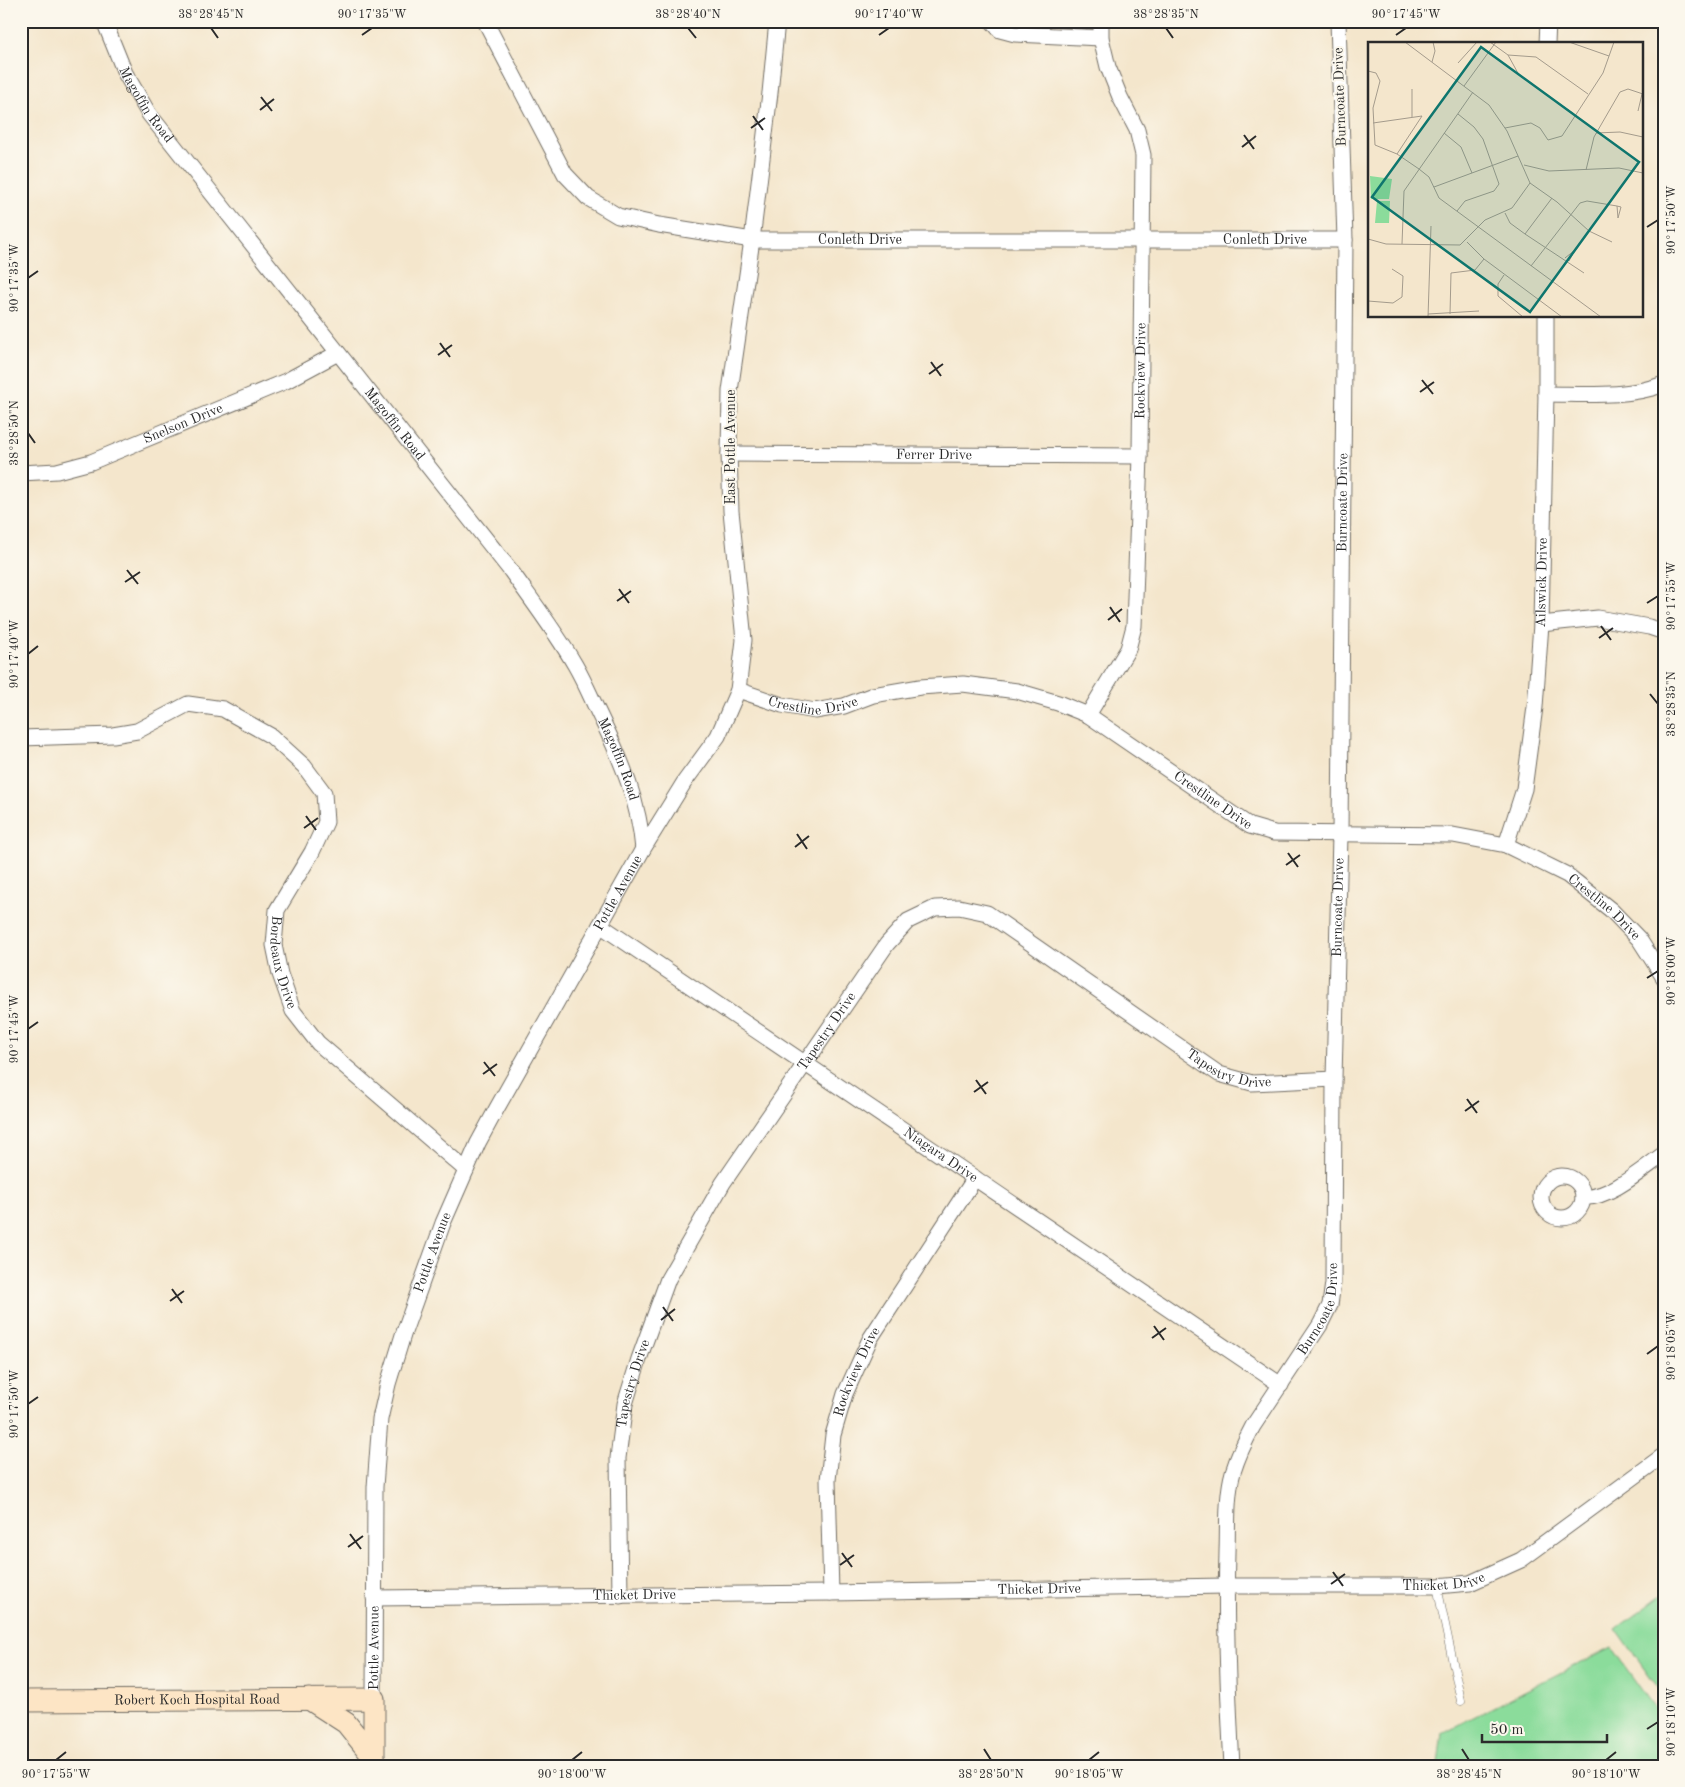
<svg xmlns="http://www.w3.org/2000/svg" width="1685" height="1787" viewBox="0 0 1685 1787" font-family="'Old Standard TT',serif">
	<rect width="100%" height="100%" fill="#fbf7ec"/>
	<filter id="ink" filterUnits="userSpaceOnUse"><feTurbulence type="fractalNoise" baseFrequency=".02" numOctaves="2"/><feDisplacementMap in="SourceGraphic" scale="10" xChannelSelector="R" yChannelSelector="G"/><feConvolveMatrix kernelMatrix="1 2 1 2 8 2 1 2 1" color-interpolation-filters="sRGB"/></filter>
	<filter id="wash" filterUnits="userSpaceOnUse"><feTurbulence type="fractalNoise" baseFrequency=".0096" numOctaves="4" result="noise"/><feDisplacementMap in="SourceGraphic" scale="20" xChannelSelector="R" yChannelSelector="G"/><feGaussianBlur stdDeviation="1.12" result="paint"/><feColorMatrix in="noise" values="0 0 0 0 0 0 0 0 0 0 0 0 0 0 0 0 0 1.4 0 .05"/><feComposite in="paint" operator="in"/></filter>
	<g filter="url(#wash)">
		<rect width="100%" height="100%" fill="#f4e6cc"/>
		<g fill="#8bdc9b" stroke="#5b8463">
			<polygon points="1664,1593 1664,1697 1616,1629"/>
			<polygon points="1611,1647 1664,1721 1664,1766 1440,1766 1438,1763 1442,1733"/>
		</g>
	</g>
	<g filter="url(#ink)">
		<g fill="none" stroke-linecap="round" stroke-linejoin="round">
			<g stroke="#716c63" stroke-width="9">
				<polyline id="lane" points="1437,1586 1461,1701"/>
			</g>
			<g stroke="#716c63" stroke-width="17">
				<g id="street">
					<path id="s1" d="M104 21 125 73 149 114 511 571C533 602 556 632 575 665 585 682 593 702 602 720 622 761 639 803 643 849"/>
					<path id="s2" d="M485 21 565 174 588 198 618 216 659 225 752 240H1345"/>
					<polyline points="992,21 1000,30 1015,34 1101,38"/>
					<polyline points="1547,44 1548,21"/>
					<path d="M1546 394C1584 394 1628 398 1664 384"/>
					<path id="s3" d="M729 454 1140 456"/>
					<path id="s4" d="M21 473 57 471 91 462 286 381 338 353"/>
					<polyline points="1541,624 1598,618 1649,627 1664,632"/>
					<path id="s5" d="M738 690 782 705 815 711 844 706 873 695 920 687 963 684 1017 691 1058 703 1088 715 1250 826 1274 833 1453 835 1506 845 1567 875 1611 910 1639 939 1664 978"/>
					<path id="s6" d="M1088 715 1128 649 1134 626 1140 456 1143 155 1137 130 1120 97 1108 67 1101 38V21"/>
					<path id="s7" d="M21 738 113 735 137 731 188 704 223 709 271 736 304 766 324 793 326 822 312 852 277 910 274 945 280 974 293 1011 318 1043 466 1170"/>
					<path id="s8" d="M1506 845 1524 789 1535 707 1541 624 1546 394V316"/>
					<path id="s9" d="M600 925 1281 1385"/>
					<circle cx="1562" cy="1197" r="21"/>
					<path d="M1583 1197C1608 1200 1644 1168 1664 1154"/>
					<path id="s10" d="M831 1593 828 1480 833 1435 845 1394 870 1339 975 1178"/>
					<path id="s11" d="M620 1596 618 1458 625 1404 639 1359 668 1279 723 1183 887 944 908 921 935 908 959 907 987 913 1219 1074 1252 1083 1334 1079"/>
					<path id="s12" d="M374 1598 831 1593 1226 1586H1437L1470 1583 1521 1560 1664 1455"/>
					<path id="s13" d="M374 1699 375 1487 380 1419 388 1384 403 1335 443 1223 478 1143 497 1108 643 849 685 781 718 736 738 690 744 640 731 511 729 454 730 391 752 240 770 93 777 21"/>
					<path id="s14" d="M1232 1766C1228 1694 1225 1623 1227 1552 1228 1526 1226 1497 1233 1472 1238 1456 1245 1441 1253 1426L1320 1325 1330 1305 1333 1283 1334 1079 1340 835 1345 240 1338 21"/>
				</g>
			</g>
			<g stroke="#716c63" stroke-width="23">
				<g id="secondary">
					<polyline points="309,1699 346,1723 374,1758"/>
					<path id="s15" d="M21 1701 374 1699V1766"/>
				</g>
			</g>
			<use href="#lane" stroke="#fff" stroke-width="8"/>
			<use href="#street" stroke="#fff" stroke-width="15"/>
			<use href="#secondary" stroke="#fde5c5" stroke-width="21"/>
		</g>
	</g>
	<path fill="none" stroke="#2b2b2b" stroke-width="2" d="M211 28 218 38M688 28 696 38M1166 28 1173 38M362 35 372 28M879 35 889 28M1396 35 1406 28M261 97 272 111M260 110 274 99M753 116 763 130M751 128 765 118M1244 135 1254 149M1242 147 1256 136M1647 227 1658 220M28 278 38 271M440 343 450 357M438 355 452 345M931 362 941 376M929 374 943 364M1422 380 1433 394M1420 392 1434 382M28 433 35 443M127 570 138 584M125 582 140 572M619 589 629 603M617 601 631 591M1647 603 1658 596M1110 607 1120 622M1108 620 1122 609M1601 626 1611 640M1599 638 1613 628M28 654 38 646M1650 694 1658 704M306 816 316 830M304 828 318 818M797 834 807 849M795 847 809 836M1288 853 1298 867M1286 865 1300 855M1647 978 1658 971M28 1029 38 1022M484 1062 495 1076M483 1074 497 1064M976 1080 986 1094M974 1092 988 1082M1467 1099 1477 1113M1465 1111 1479 1101M172 1289 182 1303M170 1301 184 1291M663 1307 673 1321M661 1320 675 1309M1154 1326 1164 1340M1152 1338 1166 1328M1647 1354 1658 1346M28 1404 38 1397M350 1534 361 1549M348 1547 363 1536M842 1553 852 1567M840 1565 854 1555M1333 1572 1343 1586M1331 1584 1345 1574M1647 1729 1658 1722M984 1749 991 1760M1462 1749 1469 1760M56 1760 66 1752M572 1760 582 1752M1089 1760 1099 1752M1606 1760 1616 1752"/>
	<g text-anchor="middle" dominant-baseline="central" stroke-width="4" stroke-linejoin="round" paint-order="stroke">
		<g font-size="14" fill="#2b2b2b" stroke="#fbf7ec">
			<text transform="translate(1340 97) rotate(-92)">Burncoate Drive</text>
			<text stroke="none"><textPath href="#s1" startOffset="94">Magoffin Road</textPath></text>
			<text stroke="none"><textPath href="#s2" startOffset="485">Conleth Drive</textPath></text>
			<text stroke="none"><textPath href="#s2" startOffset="890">Conleth Drive</textPath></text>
			<text stroke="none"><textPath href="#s6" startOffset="356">Rockview Drive</textPath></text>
			<text stroke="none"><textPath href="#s4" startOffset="171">Snelson Drive</textPath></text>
			<text stroke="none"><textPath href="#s1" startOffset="499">Magoffin Road</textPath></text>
			<text transform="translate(731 447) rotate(-90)">East Pottle Avenue</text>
			<text stroke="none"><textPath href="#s3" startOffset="205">Ferrer Drive</textPath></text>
			<text stroke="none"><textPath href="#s14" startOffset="1291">Burncoate Drive</textPath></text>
			<text stroke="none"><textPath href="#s8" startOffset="266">Ailswick Drive</textPath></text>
			<text stroke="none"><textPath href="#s5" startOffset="78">Crestline Drive</textPath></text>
			<text stroke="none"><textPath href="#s1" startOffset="904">Magoffin Road</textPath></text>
			<text stroke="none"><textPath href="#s5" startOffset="512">Crestline Drive</textPath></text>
			<text stroke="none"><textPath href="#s13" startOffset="860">Pottle Avenue</textPath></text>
			<text stroke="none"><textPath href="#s14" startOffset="886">Burncoate Drive</textPath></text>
			<text stroke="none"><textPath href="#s5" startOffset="932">Crestline Drive</textPath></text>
			<text stroke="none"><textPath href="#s7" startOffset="526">Bordeaux Drive</textPath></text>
			<text stroke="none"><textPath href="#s11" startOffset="619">Tapestry Drive</textPath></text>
			<text stroke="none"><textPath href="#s11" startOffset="1129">Tapestry Drive</textPath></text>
			<text stroke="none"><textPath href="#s9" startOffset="411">Niagara Drive</textPath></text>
			<text stroke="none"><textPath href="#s13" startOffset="455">Pottle Avenue</textPath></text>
			<text stroke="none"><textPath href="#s14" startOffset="481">Burncoate Drive</textPath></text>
			<text stroke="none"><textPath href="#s10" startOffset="226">Rockview Drive</textPath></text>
			<text stroke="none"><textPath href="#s11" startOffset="214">Tapestry Drive</textPath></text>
			<text stroke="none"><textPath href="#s12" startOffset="1070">Thicket Drive</textPath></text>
			<text stroke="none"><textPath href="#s12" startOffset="665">Thicket Drive</textPath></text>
			<text stroke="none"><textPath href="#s12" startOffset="260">Thicket Drive</textPath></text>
			<text stroke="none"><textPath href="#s13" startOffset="51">Pottle Avenue</textPath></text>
			<text stroke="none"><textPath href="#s15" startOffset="176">Robert Koch Hospital Road</textPath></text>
		</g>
	</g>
	<g transform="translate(1368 42)">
		<rect width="275" height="275" fill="#f4e6cc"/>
		<path d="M2 134 24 137 21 157H3ZM9 159H22L21 181H7Z" fill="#8bdc9b"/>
		<path fill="none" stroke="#a49b8c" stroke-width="1" d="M37 0 121 63 139 89 162 141 189 160 221 189 244 200M122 0 140 13 151 33 206 72M201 0 241 14M140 13 168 15 220 52M64 20 67 9 65 0M90 21 109 0M0 29 8 31 12 39 5 66 7 103 29 112 51 127 61 135 71 156 233 275M96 44 128 0M44 47V75M270 69 274 52M5 81 54 74 29 112M137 86 163 81 172 86 180 98 194 94 235 31 246 0M76 91 93 105 104 131M228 91 252 90 275 95M156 123 181 129 251 126 275 131M218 128 226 95 252 50 260 47 275 52M66 145 150 114M89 169 97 159 126 149 131 142 115 97 106 85 90 72M137 171 142 181 157 192 216 231M157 192 184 156M0 197 18 202 92 203 117 178 144 166 162 141M99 200 116 217 194 275M34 202 36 149 105 50M197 216 207 208 201 219M163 224 212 161 219 159 249 164 253 165 250 176 249 164M136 233 130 242V254L155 275M0 259 25 261 34 255 35 234 24 227M60 272 111 269M82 272 83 231 107 228 116 217M60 275 63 184"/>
		<path fill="#0f766e" fill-opacity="0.15" stroke="#0f766e" stroke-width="2.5" d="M113 5 271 120 162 270 4 155Z"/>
		<rect width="275" height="275" fill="none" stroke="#2b2b2b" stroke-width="2.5"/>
	</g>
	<rect width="1685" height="1787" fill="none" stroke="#fbf7ec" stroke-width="55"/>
	<path d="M1482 1734v8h125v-8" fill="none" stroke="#2b2b2b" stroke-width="2.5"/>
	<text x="1490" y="1734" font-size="15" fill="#2b2b2b" stroke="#fbf7ec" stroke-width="4" paint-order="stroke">50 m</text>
	<rect x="28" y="28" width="1630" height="1732" fill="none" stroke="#2b2b2b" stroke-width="2"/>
	<g font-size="12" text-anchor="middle" fill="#2b2b2b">
		<text x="211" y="18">38°28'45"N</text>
		<text x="372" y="18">90°17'35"W</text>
		<text x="688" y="18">38°28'40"N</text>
		<text x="889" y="18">90°17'40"W</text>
		<text x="1166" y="18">38°28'35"N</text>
		<text x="1406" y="18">90°17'45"W</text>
		<text transform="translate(1671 220) rotate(-90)" y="4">90°17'50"W</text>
		<text transform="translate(14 278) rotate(-90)" y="4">90°17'35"W</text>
		<text transform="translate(14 433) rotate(-90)" y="4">38°28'50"N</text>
		<text transform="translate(1671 596) rotate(-90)" y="4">90°17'55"W</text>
		<text transform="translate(14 654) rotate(-90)" y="4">90°17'40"W</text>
		<text transform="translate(1671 704) rotate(-90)" y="4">38°28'35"N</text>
		<text transform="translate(1671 971) rotate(-90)" y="4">90°18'00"W</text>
		<text transform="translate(14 1029) rotate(-90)" y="4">90°17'45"W</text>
		<text transform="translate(1671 1346) rotate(-90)" y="4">90°18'05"W</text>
		<text transform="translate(14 1404) rotate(-90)" y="4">90°17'50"W</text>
		<text transform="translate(1671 1722) rotate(-90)" y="4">90°18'10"W</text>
		<text x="56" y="1778">90°17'55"W</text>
		<text x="572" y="1778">90°18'00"W</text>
		<text x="991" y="1778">38°28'50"N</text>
		<text x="1089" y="1778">90°18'05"W</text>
		<text x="1469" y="1778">38°28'45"N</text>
		<text x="1606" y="1778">90°18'10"W</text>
	</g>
</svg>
